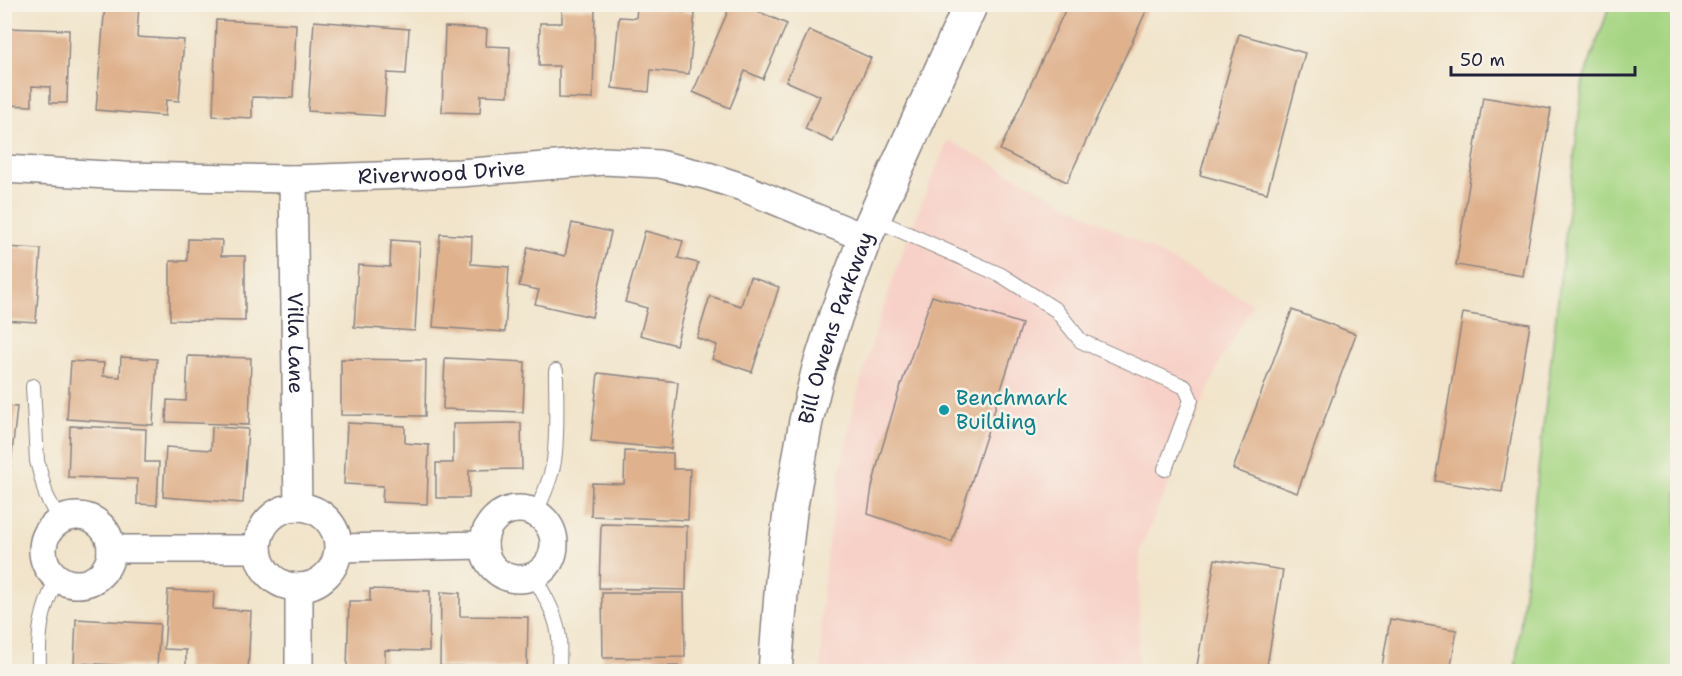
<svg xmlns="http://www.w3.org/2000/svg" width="1682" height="676" viewBox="0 0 1682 676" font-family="'Shantell Sans',sans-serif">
	<rect width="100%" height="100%" fill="#f7f3e8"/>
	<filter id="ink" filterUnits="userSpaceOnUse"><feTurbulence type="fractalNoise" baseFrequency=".0167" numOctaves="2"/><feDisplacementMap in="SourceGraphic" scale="12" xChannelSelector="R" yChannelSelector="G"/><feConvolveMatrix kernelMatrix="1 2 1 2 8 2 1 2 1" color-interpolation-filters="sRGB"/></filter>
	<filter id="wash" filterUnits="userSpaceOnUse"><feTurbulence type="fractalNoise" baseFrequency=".008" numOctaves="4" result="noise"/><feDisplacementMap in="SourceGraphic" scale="24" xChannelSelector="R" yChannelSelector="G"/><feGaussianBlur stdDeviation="1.35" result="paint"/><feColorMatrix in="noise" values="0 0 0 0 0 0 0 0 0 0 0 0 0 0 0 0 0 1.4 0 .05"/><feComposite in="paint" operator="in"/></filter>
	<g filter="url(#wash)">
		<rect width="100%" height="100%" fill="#f1e4ca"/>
		<polygon fill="#f7d1c8" points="948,140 1253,304 1221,359 1140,551 1138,671 821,672 821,608 828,541 841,467 856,398 876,329 900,259 923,199"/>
		<polygon fill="#a5d582" stroke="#647c5e" stroke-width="1.5" points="1610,5 1677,5 1677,671 1515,671 1583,81"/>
		<g id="blocks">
			<g fill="#dfb18c">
				<polygon points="105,4 139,4 137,37 184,40 179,101 166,100 165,116 96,110"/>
				<polygon points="731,4 741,4 787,24 763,79 745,71 730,108 693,92"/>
				<polygon points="1068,4 1143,4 1148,7 1067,182 1000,150"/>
				<polygon points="637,7 695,13 689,74 651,70 649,92 612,88 619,17 636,18"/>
				<polygon points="562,8 595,9 593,99 559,98 559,66 539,66 540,23 562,23"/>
				<polygon points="216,20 296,24 293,98 252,97 252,118 213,116"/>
				<polygon points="314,21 409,29 406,74 387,73 384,116 308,111"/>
				<polygon points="445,27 487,29 486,46 510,47 508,96 481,95 480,113 442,112"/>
				<polygon points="4,28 69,30 67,103 50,103 50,87 32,86 32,106 4,105"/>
				<polygon points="809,30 871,58 833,142 805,129 820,96 786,81"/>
				<polygon points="1239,34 1305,53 1267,193 1200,175"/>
				<polygon points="1483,97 1551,109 1523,276 1456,265"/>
				<polygon points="572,223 611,232 592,317 535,304 539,290 519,286 528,247 565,256"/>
				<polygon points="645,231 683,241 678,258 698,263 676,345 640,335 647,308 625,302"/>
				<polygon points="440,234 472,236 471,264 509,267 505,332 433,327"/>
				<polygon points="188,239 222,240 221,256 245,256 245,321 170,320 170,261 187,261"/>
				<polygon points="391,240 420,242 415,331 354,327 358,265 390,267"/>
				<polygon points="4,247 41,249 36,322 4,320"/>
				<polygon points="750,277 779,287 752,372 712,359 717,345 697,338 710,296 741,306"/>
				<polygon points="932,296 1022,324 952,542 868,514 872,487 880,455 898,394"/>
				<polygon points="1292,310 1356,334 1297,493 1233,469"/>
				<polygon points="1463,313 1530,324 1502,492 1435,481"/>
				<polygon points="188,356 251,358 249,425 166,422 167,400 186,401"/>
				<polygon points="121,357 157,359 153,425 67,419 71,361 104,363 103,376 120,377"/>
				<polygon points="445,358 525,362 523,412 443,409"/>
				<polygon points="341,359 426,360 425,416 341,415"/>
				<polygon points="598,373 678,382 671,449 591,441"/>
				<polygon points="4,406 17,407 7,501 4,500"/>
				<polygon points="347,423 405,426 405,443 429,445 427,504 382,502 383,486 344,484"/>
				<polygon points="521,423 522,469 469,470 469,498 436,498 436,463 453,463 453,424"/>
				<polygon points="70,426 146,429 145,462 159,462 157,505 137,504 137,479 68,477"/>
				<polygon points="212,427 248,429 243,503 163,497 166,447 211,450"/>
				<polygon points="625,451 673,453 673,469 690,469 688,520 591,516 592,483 624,484"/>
				<polygon points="601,524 687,526 686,590 599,588"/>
				<polygon points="1215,559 1283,570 1266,672 1196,672"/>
				<polygon points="370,589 430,591 429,651 385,650 385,669 347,668 349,601 370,601"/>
				<polygon points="168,590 214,592 213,609 251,611 248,672 186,668 186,650 164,649"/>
				<polygon points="441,592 460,593 460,616 528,617 527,667 440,666"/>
				<polygon points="602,593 684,593 685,657 603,658"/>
				<polygon points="76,619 160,624 157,667 74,663"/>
				<polygon points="1390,619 1457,630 1450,672 1381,672"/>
				<rect x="604" y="666" width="78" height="6"/>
			</g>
		</g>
	</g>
	<g filter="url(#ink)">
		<use href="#blocks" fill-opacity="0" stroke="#8a8382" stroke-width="1.5"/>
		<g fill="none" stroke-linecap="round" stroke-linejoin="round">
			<g stroke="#8a8382" stroke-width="16">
				<g id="service">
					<polyline points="874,219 1001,275 1056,310 1081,341 1185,387 1191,400 1165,469"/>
					<polyline points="33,386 37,461 46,495 59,520"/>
					<path d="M535 514C543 497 551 479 554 461 558 431 556 400 556 371"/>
					<path d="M534 576C544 595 557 615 559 638 560 649 559 660 559 672"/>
					<path d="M39 672C38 632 40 614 57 578"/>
				</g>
			</g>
			<g stroke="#8a8382" stroke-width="30">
				<g id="minor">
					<path id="s1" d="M4 169 124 176 293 179 460 173 604 161 641 163 659 164 708 176 742 187 865 238"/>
					<path id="s2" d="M293 179 298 507"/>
					<circle cx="298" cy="547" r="40"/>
					<circle cx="519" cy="544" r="35"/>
					<circle cx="77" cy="550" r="34"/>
					<polyline points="339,548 484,545"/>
					<polyline points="111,549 258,549"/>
					<polyline points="299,587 299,672"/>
				</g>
			</g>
			<g stroke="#8a8382" stroke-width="36">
				<g id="secondary">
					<path id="s3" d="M775 672 782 581 790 512 806 421 819 368 836 315 865 238 971 4"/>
				</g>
			</g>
			<use href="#service" stroke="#fff" stroke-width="14"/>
			<use href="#minor" stroke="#fff" stroke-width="27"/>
			<use href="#secondary" stroke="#fff" stroke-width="33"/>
		</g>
	</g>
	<circle fill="#0f9aa8" stroke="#f7f3e8" stroke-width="2" cx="944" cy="410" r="6"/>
	<g text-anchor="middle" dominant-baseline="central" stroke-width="5" stroke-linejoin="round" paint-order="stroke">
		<g font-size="21" fill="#22223b" stroke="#f7f3e8">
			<text stroke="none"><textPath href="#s1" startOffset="438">Riverwood Drive</textPath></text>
			<text stroke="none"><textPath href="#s3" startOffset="351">Bill Owens Parkway</textPath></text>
			<text stroke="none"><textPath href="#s2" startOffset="164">Villa Lane</textPath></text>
		</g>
		<g font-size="21" fill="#0d838f" stroke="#f7f3e8" text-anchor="start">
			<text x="956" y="398">Benchmark<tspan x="956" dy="24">Building</tspan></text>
		</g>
	</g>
	<rect width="1682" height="676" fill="none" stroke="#f7f3e8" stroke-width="24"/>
	<path d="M1451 66v9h184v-9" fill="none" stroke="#22223b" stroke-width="3"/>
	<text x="1460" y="66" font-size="18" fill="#22223b" stroke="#f7f3e8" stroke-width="4.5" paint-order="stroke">50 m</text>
</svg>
